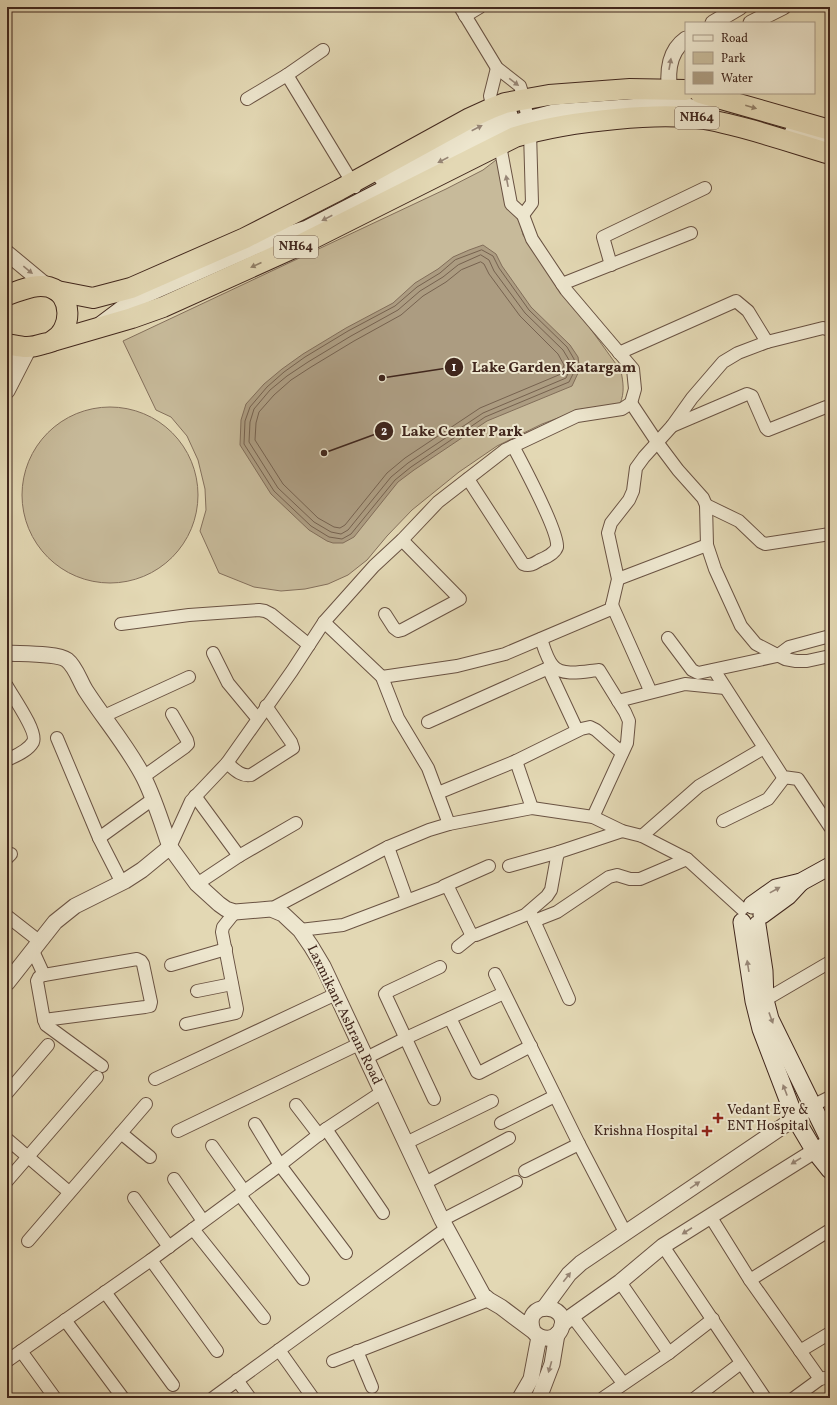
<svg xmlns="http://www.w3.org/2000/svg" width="837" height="1405" viewBox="0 0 837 1405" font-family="Vollkorn,serif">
	<rect width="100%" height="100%" fill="#e3d8b4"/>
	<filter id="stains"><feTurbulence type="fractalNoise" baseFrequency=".005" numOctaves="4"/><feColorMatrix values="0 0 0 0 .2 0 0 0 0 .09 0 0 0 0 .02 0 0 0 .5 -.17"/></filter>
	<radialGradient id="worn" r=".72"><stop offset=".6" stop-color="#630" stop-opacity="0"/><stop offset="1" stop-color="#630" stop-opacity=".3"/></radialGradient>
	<g fill="#c7ba9a" stroke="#84705c">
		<path d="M505 159 523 235 621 371C623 382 625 392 620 404L582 409 542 424 497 446 459 472 412 510 387 536 367 560 348 575 328 584 305 589 281 591 254 587 219 573 200 531 206 510 205 489 198 460 187 436 171 417 156 410 123 341 446 189 483 170 496 160Z"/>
		<circle cx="110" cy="495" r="88"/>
	</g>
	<polygon fill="#ac9c81" stroke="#816d59" points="483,245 496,254 502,266 531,307 570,345 578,357 579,364 579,371 572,386 487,421 414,470 398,482 354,537 343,543 333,543 327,541 309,530 271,494 240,445 241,420 246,404 264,384 282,369 303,354 346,328 393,303 415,283 438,269 453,257 469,250"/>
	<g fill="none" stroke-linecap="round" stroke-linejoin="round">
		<g stroke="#76624f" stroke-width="1">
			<polygon points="482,250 493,256 499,268 529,310 567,347 574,359 575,364 575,370 569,382 485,417 411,467 395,480 351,534 342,539 329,537 311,526 274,491 244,444 245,421 250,407 267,387 284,372 305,357 348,331 395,306 417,287 440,273 455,260"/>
			<polygon points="481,255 489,260 494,271 525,313 563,350 569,360 570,364 570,369 566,378 483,413 408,463 391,477 348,530 341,534 331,532 314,522 278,488 249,442 250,422 254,409 270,390 287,376 308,362 351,336 398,310 420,291 443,277 458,265"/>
			<polygon points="481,262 484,264 489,274 520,316 558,354 564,365 561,374 480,408 405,458 387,473 345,525 340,528 334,527 318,518 283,484 255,440 256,423 259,412 274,395 291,380 311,367 354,341 401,315 423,296 446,282 461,270"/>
		</g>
		<g stroke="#6a5343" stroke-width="14">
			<g id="minor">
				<polyline points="460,7 497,68 520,86 524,99 530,132 532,203 523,215"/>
				<polyline points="465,16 480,7"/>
				<polyline points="287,75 355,187"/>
				<polyline points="247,99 287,75 323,50"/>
				<polyline points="494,114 490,96 497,68"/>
				<polyline points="611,265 603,237 705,188"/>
				<polyline points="562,284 691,233"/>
				<polyline points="619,353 736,301 748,311 767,342"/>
				<polyline points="631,403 657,442 678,470 703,498 706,505 707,545 715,569 741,626 756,644 785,659 796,661 807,661 830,656"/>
				<polyline points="672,426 747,394 752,396 766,428 768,430 826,407"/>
				<path d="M468 479 523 564C530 567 535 563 540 560 545 558 555 553 557 547 559 532 522 463 513 446"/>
				<polyline points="706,505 739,521 761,542 765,544 830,534"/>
				<polyline points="618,579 707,545"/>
				<polyline points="612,605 649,688"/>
				<polyline points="385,614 394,628 398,631 402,630 460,599 402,540"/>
				<polyline points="324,622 382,677 398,718 428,768 449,824"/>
				<polyline points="121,624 189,615 259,610 265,611 271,614 309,645"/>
				<polyline points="668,638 692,670 698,673 777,656 789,647 830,636"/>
				<path d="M541 639C544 648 547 659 553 666 563 677 586 671 599 670L625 712 629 721 627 743 593 817"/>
				<polyline points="213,653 228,683 257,718"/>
				<polyline points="548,668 577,730"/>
				<polyline points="714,670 783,777 798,779 830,827"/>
				<polyline points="382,677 457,666 505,654 611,609 618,579 608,533 611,523 629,500 633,491 636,468 644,457 672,426 692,398 723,362 738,353 767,342 823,328 830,330"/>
				<path d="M7 686C13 697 38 732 33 742 28 751 15 756 7 760"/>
				<polyline points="618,701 685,684 725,688"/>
				<polyline points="104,716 189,677"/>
				<polyline points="428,722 553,666"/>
				<polyline points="57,738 99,838 122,883"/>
				<polyline points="516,761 532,808"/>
				<path d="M227 763C234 769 241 777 251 775L293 748 291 742 266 706"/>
				<polyline points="143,777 185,747 188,744 187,740 172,714"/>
				<polyline points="438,793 516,761 581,729 590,727 596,730 622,753"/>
				<polyline points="195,796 239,856"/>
				<polyline points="723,821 768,799 784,778"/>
				<polyline points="642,836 699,786 764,748"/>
				<polyline points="99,838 153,799"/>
				<polyline points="170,847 191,801 227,763 292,671 324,622 374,566 402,540 438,502 505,450 577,416 622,409 631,403 635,389 633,369 566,290 532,239 523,215 511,204 499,140"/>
				<polyline points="388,847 407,900"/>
				<polyline points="7,858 11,854"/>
				<polyline points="509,866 559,852"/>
				<polyline points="197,884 239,856 296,823"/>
				<polyline points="444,886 489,866"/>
				<polyline points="271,909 388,847 429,830 449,824 532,808 593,817 622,831 642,836 687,859 742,909"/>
				<polyline points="531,914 569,999"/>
				<polyline points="7,916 39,941"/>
				<polyline points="534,921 557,912 609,877 617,875 630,879 640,879 687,859"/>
				<polyline points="300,930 343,925 446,886 448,887 470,932 473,935 476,935 525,915 547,896 551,890 557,857 559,852 622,831"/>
				<polyline points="458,947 473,935"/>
				<polyline points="33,951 44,975 39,977 37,981 44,1020 46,1025 102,1066"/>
				<polyline points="171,965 226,949"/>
				<polyline points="495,974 579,1144 625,1232"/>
				<polyline points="197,991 232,984"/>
				<polyline points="765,1000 830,962"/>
				<polyline points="450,1018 477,1072 479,1073 531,1046"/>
				<polyline points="44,1020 145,1007 150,1006 151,1002 143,964 141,961 137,959 44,975"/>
				<polyline points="186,1024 236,1013 237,1009 222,932 223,927 235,912"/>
				<polyline points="366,1058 406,1038 504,993"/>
				<polyline points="155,1079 336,994"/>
				<polyline points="7,1093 48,1045"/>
				<polyline points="434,1099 385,994 387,992 440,967"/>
				<polyline points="296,1105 319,1135"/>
				<polyline points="812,1106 830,1097"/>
				<polyline points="501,1123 555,1096"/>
				<polyline points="255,1124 280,1165 346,1253"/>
				<polyline points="326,1129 383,1213"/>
				<polyline points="178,1131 359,1044"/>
				<polyline points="121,1133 150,1157"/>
				<polyline points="7,1139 69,1192"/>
				<polyline points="406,1143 492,1101"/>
				<polyline points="212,1146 244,1191"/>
				<polyline points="525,1171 579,1144"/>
				<polyline points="174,1179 203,1221"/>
				<polyline points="7,1181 97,1077"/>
				<polyline points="425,1183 509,1138"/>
				<polyline points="240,1195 303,1279"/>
				<polyline points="134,1198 169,1247"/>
				<polyline points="710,1216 750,1280 820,1379"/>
				<polyline points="442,1220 516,1182"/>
				<polyline points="193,1229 264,1318"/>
				<polyline points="28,1241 146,1104"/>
				<polyline points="663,1246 765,1398"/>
				<polyline points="151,1260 217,1351"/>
				<polyline points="750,1280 830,1230"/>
				<polyline points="620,1282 669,1353"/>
				<polyline points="105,1292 173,1385"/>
				<polyline points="572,1316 623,1383"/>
				<polyline points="65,1320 123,1398"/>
				<polyline points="279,1350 313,1398"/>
				<polyline points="21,1351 55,1398"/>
				<polyline points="357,1351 372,1387"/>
				<polyline points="800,1351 830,1333"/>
				<polyline points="7,1361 151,1260 280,1165 326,1129 382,1092"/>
				<polyline points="333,1361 489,1300"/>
				<polyline points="237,1380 250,1398"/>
				<polyline points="213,1398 447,1228"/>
				<polyline points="603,1398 669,1353 713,1319"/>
				<polyline points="695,1398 741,1363"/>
				<polyline points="794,1398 820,1379 830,1377"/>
			</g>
		</g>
		<g stroke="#6a5343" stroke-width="17">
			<g id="tertiary">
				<polyline points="713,23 740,7"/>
				<polyline points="751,23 783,7"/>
				<path d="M671 99C667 78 666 53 686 39"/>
				<polyline points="7,253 48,287"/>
				<polyline points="7,360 14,345"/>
				<polyline points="7,391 29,348"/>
				<path d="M7 653C20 654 58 653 67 660 76 667 80 682 86 691 104 719 129 748 144 778 155 800 162 824 170 847"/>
				<path d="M7 983 55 922 75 906 125 881 142 870 170 847 197 884 219 904 226 909 235 912 271 909 283 914 300 930 311 946 323 966 442 1220 483 1295 489 1300 501 1307 533 1331C540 1340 555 1342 561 1329 572 1303 521 1299 533 1331"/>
				<polyline points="544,1308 569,1274 581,1263 795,1118 812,1106"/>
				<polyline points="562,1325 572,1316 620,1282 663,1246 824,1145"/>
				<polyline points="520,1398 531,1379 539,1337"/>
				<polyline points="539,1398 552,1364 557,1334"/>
			</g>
		</g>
		<g stroke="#41271d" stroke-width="19">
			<g id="secondary">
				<polyline points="657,99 667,103 708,111"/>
				<polyline points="793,133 830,143"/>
				<polyline points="382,177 495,119 509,115"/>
				<polyline points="101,325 137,298 257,245 307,229 512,124 554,113 656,106 667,103"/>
				<polyline points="752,905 776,888 801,882 830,866"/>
				<polyline points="762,915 788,896 801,882"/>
				<polyline points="742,922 754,1001 761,1029 795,1118 814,1150 830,1170"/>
				<polyline points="757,925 764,971 765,1000 770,1019 830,1141"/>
			</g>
		</g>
		<g stroke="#41271d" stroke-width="22">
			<g id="trunk">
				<polyline points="700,93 830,130"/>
				<polyline points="57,291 93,298 131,288 245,238 339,190 470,118 492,108 505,103 549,95 630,89 686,90"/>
				<path d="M7 295C20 291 35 283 49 287 73 294 73 330 52 341 50 343 46 343 43 344 27 349 23 347 7 344"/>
				<path d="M53 341 132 318 163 307 298 246 515 137C548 127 582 122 616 119 645 116 675 114 704 119 745 126 790 142 830 154"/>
			</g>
		</g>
		<use href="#minor" stroke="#ede6ce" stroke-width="12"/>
		<use href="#tertiary" stroke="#ede6ce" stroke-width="15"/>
		<use href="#secondary" stroke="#ede6ce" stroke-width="17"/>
		<use href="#trunk" stroke="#e3d8b4" stroke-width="20"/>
	</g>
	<defs><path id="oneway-solid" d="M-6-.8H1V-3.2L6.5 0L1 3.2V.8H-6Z"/></defs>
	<g fill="#978676">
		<use href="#oneway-solid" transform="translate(670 64) rotate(-80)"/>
		<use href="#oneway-solid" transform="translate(514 82) rotate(37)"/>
		<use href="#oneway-solid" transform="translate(477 128) rotate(-27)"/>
		<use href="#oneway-solid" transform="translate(443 160) rotate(153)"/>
		<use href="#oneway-solid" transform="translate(507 181) rotate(-101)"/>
		<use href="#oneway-solid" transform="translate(327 218) rotate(153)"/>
		<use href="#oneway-solid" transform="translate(28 270) rotate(39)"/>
		<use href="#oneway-solid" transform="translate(775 890) rotate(-29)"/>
		<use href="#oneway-solid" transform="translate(748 966) rotate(-99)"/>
		<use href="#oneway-solid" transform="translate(771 1018) rotate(70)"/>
		<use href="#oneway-solid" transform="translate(785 1090) rotate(-111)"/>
		<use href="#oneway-solid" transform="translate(796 1161) rotate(148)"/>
		<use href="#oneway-solid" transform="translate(695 1185) rotate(-34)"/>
		<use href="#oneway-solid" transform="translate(687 1231) rotate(147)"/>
		<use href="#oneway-solid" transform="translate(567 1277) rotate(-52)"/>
		<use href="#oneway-solid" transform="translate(550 1367) rotate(106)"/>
	</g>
	<g fill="#928068">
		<use href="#oneway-solid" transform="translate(751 107) rotate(16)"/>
		<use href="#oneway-solid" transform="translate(256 265) rotate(156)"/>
	</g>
	<g fill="#8f2418" stroke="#ede6ce" stroke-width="1.5">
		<path d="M716 1112h4v4h4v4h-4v4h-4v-4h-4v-4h4z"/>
		<path d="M705 1125h4v4h4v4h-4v4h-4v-4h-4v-4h4z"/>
	</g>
	<g text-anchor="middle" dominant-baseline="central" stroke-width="4" stroke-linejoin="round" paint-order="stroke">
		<g fill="#ede6ce" stroke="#756052" stroke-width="1">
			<rect x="675" y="107" width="44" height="22" rx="3"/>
			<rect x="274" y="236" width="44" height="22" rx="3"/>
		</g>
		<g font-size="13" font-weight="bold" fill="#41271d">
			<text x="697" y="118">NH64</text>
			<text x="296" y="247">NH64</text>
		</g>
		<g font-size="14" fill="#41271d" stroke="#ede6ce">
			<text transform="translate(344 1015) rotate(64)">Laxmikant Ashram Road</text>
		</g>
		<g font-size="14" fill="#41271d" stroke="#ede6ce" text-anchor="start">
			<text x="727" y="1110">Vedant Eye &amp;<tspan x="727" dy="16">ENT Hospital</tspan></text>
			<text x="698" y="1131" text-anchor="end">Krishna Hospital</text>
		</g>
	</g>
	<path fill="none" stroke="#41271d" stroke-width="1.5" d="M382 378L454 367M324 453L384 431"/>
	<g fill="#41271d" stroke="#ede6ce" stroke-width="1.5">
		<circle cx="382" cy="378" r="4"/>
		<circle cx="324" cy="453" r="4"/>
		<circle cx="454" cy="367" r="10"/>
		<circle cx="384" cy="431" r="10"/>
	</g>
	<g font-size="12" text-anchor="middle" font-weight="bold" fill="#fff">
		<text x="454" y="371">1</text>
		<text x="384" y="435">2</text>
	</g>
	<g font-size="15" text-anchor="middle" font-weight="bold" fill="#41271d" stroke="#ede6ce" stroke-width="4" stroke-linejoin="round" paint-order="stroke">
		<text x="554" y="372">Lake Garden,Katargam</text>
		<text x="462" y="436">Lake Center Park</text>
	</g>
	<rect width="837" height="1405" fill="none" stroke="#e3d8b4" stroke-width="24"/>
	<rect x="8" y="8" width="821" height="1389" fill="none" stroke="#41271d" stroke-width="2"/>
	<rect x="12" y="12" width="813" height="1381" fill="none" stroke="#41271d"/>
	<rect x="685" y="22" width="130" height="72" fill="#ede6ce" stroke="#a89a87"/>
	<rect x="693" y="35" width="20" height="6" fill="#ede6ce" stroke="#a89a87"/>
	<text x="721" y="42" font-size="12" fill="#41271d">Road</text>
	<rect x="693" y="52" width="20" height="12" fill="#c7ba9a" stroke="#a89a87"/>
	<text x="721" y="62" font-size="12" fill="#41271d">Park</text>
	<rect x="693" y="72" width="20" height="12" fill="#ac9c81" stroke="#a89a87"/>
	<text x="721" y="82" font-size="12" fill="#41271d">Water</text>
	<rect width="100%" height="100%" filter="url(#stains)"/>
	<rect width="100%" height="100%" fill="url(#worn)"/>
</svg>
